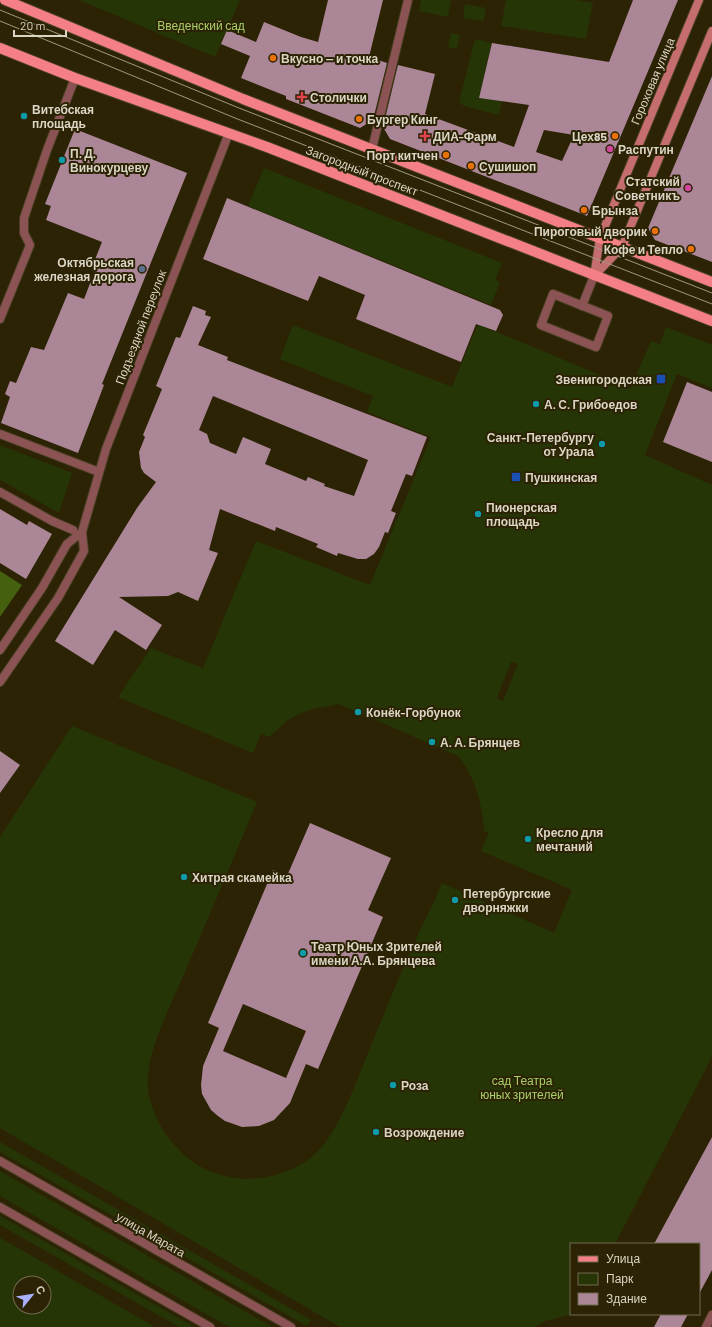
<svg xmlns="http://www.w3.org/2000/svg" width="712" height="1327" viewBox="0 0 712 1327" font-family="Barlow,sans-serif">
	<rect width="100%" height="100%" fill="#2c2304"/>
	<g fill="#253506" fill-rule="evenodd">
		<polygon points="79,0 240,0 215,57"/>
		<polygon points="421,0 451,0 448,17 419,11"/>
		<polygon points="506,0 576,0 593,3 586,39 501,26"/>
		<polygon points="465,4 486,8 484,21 463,18"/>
		<polygon points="451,33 460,35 457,49 448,47"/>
		<polygon points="475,39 492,43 479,97 502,101 499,115 464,106 459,102"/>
		<polygon points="264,168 502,263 495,280 500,282 491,305 248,206"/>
		<path d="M478 324 631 388 651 341 660 344 666 327 712 345V388L677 374 645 455 712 485V1057L615 1244H571L570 1315 545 1321 535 1327H340L0 1128V837L72 726 257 802C233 859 209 917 184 974 171 1006 151 1041 148 1076 145 1108 167 1143 192 1161 230 1189 289 1183 321 1148 343 1123 359 1074 372 1043 388 1005 403 966 421 928 428 913 436 899 442 883L554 933 572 890 481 851 489 833 484 831C483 805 474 775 458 756L339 704 313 709 301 713 288 720 269 737 261 734 253 753 118 697 151 648 203 668 256 541 370 585 431 437 367 412 373 396 280 359 293 325 452 387ZM511 662 518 664 503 701 497 698Z"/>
		<polygon points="0,445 72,473 59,513 0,480"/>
		<polygon points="0,1142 311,1320 307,1326 0,1152"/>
		<polygon points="0,1171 272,1327 229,1327 0,1196"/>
		<polygon points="0,1216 194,1327 179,1327 0,1225"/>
		<path d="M0 1238 11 1244 155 1327H0ZM20 1283H44V1307H20Z"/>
	</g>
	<polygon fill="#45600f" points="0,571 22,585 0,617"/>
	<g fill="#aa8697" fill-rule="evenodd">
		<polygon points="328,0 383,0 369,57 387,63 373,120 360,128 286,99 286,96 241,78 250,56 221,44 227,30 256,42 264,22 301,37 318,42"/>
		<path d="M633 0H678L587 216 390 139 383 127 398 65 435 74 425 114 514 147 529 105 479 98 492 43 609 62ZM544 130 574 135 562 161 536 152Z"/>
		<polygon points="712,76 712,262 655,240 648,228"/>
		<polygon points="75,129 187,173 102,384 104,385 78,453 1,423 10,397 5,394 10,381 16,383 31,347 44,350 68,293 84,299 96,268 94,262 102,242 46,220 51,206 45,204"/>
		<polygon points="227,198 500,310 503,315 496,331 476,324 461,362 356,319 365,295 319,276 308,301 203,259"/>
		<path d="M193 306 206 311 205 315 211 317 198 345 228 357 227 360 427 437 412 476 406 474 391 511 396 513 388 533 385 532 379 547 374 554 366 559H358L338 553 337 556 316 547 318 544 276 527 275 531 220 509 209 550 218 553 198 601 178 592 168 596 119 597 162 625 146 650 115 630 93 665 55 641 137 508 156 482 144 473 141 468 139 452 145 437 143 435 162 389 156 386 176 337 180 338ZM213 396 368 460 354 496 324 486 325 484 308 477 306 481 265 464 271 449 243 437 236 454 210 443 207 434 199 430Z"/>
		<polygon points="687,382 712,392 712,462 663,442"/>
		<polygon points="0,509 27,525 29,521 52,534 26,579 0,563"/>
		<polygon points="0,751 20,765 0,793"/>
		<path d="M310 823 391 858 368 910 383 917 318 1069 306 1064 290 1103 274 1120 259 1126 242 1127 225 1121 218 1116 211 1110 202 1094 201 1085 203 1066 219 1028 208 1023 273 870 287 876ZM243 1004 306 1031 286 1078 223 1051Z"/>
		<polygon points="712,1137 712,1270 699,1294 699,1244 654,1244"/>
		<polygon points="661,1314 688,1314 681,1327 654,1327"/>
	</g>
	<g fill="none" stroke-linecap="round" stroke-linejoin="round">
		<g stroke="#483f23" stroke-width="10">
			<g id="minor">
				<polyline points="372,149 408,0"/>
				<polygon points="553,294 608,316 596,347 541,325"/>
				<polyline points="582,306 594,276"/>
				<polyline points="0,319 30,245 24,233 24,218 47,150 75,78"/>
				<polyline points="0,434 99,472"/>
				<polyline points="0,492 52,521 73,530"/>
				<polyline points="0,650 42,588 67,544 82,532"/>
				<polyline points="0,682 58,598 84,551 82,532 106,449 229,133"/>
				<polyline points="0,1161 291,1327"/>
				<polyline points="0,1207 210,1327"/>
			</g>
		</g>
		<g stroke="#483f23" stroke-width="10">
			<polyline id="tertiary" points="706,1327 712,1315"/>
		</g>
		<g stroke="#483f23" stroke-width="10">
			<g id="secondary">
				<polyline points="594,276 600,238 699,0"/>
				<polyline points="594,276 622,247 712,31"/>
			</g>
		</g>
		<g stroke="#483f23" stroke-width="12">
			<g id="primary">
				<polyline points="5,0 243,99 712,282"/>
				<polyline points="0,48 75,78 267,147 712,321"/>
			</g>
		</g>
		<use href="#minor" stroke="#8c5354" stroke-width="8"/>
		<use href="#tertiary" stroke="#8c5354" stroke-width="8"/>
		<use href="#secondary" stroke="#c66d6f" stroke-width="8"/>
		<use href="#primary" stroke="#f47f84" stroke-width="10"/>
		<g stroke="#9f9983" stroke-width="1">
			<polyline points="0,10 239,108 712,293"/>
			<polyline points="0,21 235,118 712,304"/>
		</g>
	</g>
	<g fill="#e8710a" stroke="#2c2304" stroke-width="1.5">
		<circle cx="273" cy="58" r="4"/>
		<circle cx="359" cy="119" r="4"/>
		<circle cx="615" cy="136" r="4"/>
		<circle cx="446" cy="155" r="4"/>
		<circle cx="471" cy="166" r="4"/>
		<circle cx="584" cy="210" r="4"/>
		<circle cx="655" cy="231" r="4"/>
		<circle cx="691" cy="249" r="4"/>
	</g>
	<g fill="#e0444e" stroke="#2c2304" stroke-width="1.5">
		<path d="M300 91h4v4h4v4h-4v4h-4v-4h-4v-4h4z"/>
		<path d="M423 130h4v4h4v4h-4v4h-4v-4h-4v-4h4z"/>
	</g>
	<g fill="#0f9aa8" stroke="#2c2304" stroke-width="1.5">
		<circle cx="24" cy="116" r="4"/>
		<circle cx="62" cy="160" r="4"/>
		<circle cx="536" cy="404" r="4"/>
		<circle cx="602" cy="444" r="4"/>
		<circle cx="478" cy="514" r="4"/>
		<circle cx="358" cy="712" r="4"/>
		<circle cx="432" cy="742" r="4"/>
		<circle cx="528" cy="839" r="4"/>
		<circle cx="184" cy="877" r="4"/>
		<circle cx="455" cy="900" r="4"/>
		<circle cx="303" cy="953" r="4"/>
		<circle cx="393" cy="1085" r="4"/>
		<circle cx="376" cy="1132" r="4"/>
	</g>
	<g fill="#d1479c" stroke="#2c2304" stroke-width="1.5">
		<circle cx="610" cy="149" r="4"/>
		<circle cx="688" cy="188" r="4"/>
	</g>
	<circle fill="#5c6f8a" stroke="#2c2304" stroke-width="1.5" cx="142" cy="269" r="4"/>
	<g fill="#1a4fb4" stroke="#2c2304" stroke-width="1.5">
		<rect x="656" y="374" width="10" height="10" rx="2"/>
		<rect x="511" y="472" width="10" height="10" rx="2"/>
	</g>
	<g text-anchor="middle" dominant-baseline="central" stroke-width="4" stroke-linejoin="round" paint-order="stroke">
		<g font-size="12" fill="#a8d06a" stroke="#2c2304">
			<text x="201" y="25">Введенский сад</text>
			<text x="522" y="1080">сад Театра<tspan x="522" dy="14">юных зрителей</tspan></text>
		</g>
		<g font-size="12" font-weight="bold" fill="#dad5c4" stroke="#2c2304" text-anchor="start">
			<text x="281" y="58">Вкусно — и точка</text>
			<text x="310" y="97">Столички</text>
			<text x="32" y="109">Витебская<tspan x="32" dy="14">площадь</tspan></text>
			<text x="367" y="119">Бургер Кинг</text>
			<text x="433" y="136">ДИА-Фарм</text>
			<text x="607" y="136" text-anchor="end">Цех85</text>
			<text x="618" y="149">Распутин</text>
			<text x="70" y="153">П. Д.<tspan x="70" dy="14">Винокурцеву</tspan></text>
			<text x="438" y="155" text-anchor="end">Порт китчен</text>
			<text x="479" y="166">Сушишоп</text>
			<text x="680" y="181" text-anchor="end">Статский<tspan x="680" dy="14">Советникъ</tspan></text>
			<text x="592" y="210">Брынза</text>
			<text x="647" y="231" text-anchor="end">Пироговый дворик</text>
			<text x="683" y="249" text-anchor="end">Кофе и Тепло</text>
			<text x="134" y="262" text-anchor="end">Октябрьская<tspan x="134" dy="14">железная дорога</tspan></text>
			<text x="652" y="379" text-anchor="end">Звенигородская</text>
			<text x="544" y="404">А. С. Грибоедов</text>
			<text x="594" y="437" text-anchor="end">Санкт-Петербургу<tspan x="594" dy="14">от Урала</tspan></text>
			<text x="525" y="477">Пушкинская</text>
			<text x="486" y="507">Пионерская<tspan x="486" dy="14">площадь</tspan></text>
			<text x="366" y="712">Конёк-Горбунок</text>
			<text x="440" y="742">А. А. Брянцев</text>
			<text x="536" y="832">Кресло для<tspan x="536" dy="14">мечтаний</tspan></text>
			<text x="192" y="877">Хитрая скамейка</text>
			<text x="463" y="893">Петербургские<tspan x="463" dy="14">дворняжки</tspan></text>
			<text x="311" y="946">Театр Юных Зрителей<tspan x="311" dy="14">имени А.А. Брянцева</tspan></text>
			<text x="401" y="1085">Роза</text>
			<text x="384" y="1132">Возрождение</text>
		</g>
		<g font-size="12" fill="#dad5c4" stroke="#2c2304">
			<text transform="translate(652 81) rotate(-67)">Гороховая улица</text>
			<text transform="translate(362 170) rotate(21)">Загородный проспект</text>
			<text transform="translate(140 327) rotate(-69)">Подъездной переулок</text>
			<text transform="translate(151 1234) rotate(30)">улица Марата</text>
		</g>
	</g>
	<rect x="570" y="1243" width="130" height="72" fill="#2c2304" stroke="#726a51"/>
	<rect x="578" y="1256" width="20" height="6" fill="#f47f84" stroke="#726a51"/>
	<text x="606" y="1263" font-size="12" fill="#dad5c4">Улица</text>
	<rect x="578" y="1273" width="20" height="12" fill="#253506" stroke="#726a51"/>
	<text x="606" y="1283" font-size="12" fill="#dad5c4">Парк</text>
	<rect x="578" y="1293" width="20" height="12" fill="#aa8697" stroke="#726a51"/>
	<text x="606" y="1303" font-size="12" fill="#dad5c4">Здание</text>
	<g transform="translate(32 1295) rotate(60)"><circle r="19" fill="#2c2304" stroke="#726a51"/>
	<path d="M0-3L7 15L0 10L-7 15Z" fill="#a9b0fc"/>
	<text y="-6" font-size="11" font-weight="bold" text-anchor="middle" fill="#dad5c4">С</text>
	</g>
	<path d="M14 30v6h52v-6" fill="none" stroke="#dad5c4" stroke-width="2"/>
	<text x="20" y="30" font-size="12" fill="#dad5c4" stroke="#2c2304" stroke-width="3" paint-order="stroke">20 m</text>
</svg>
